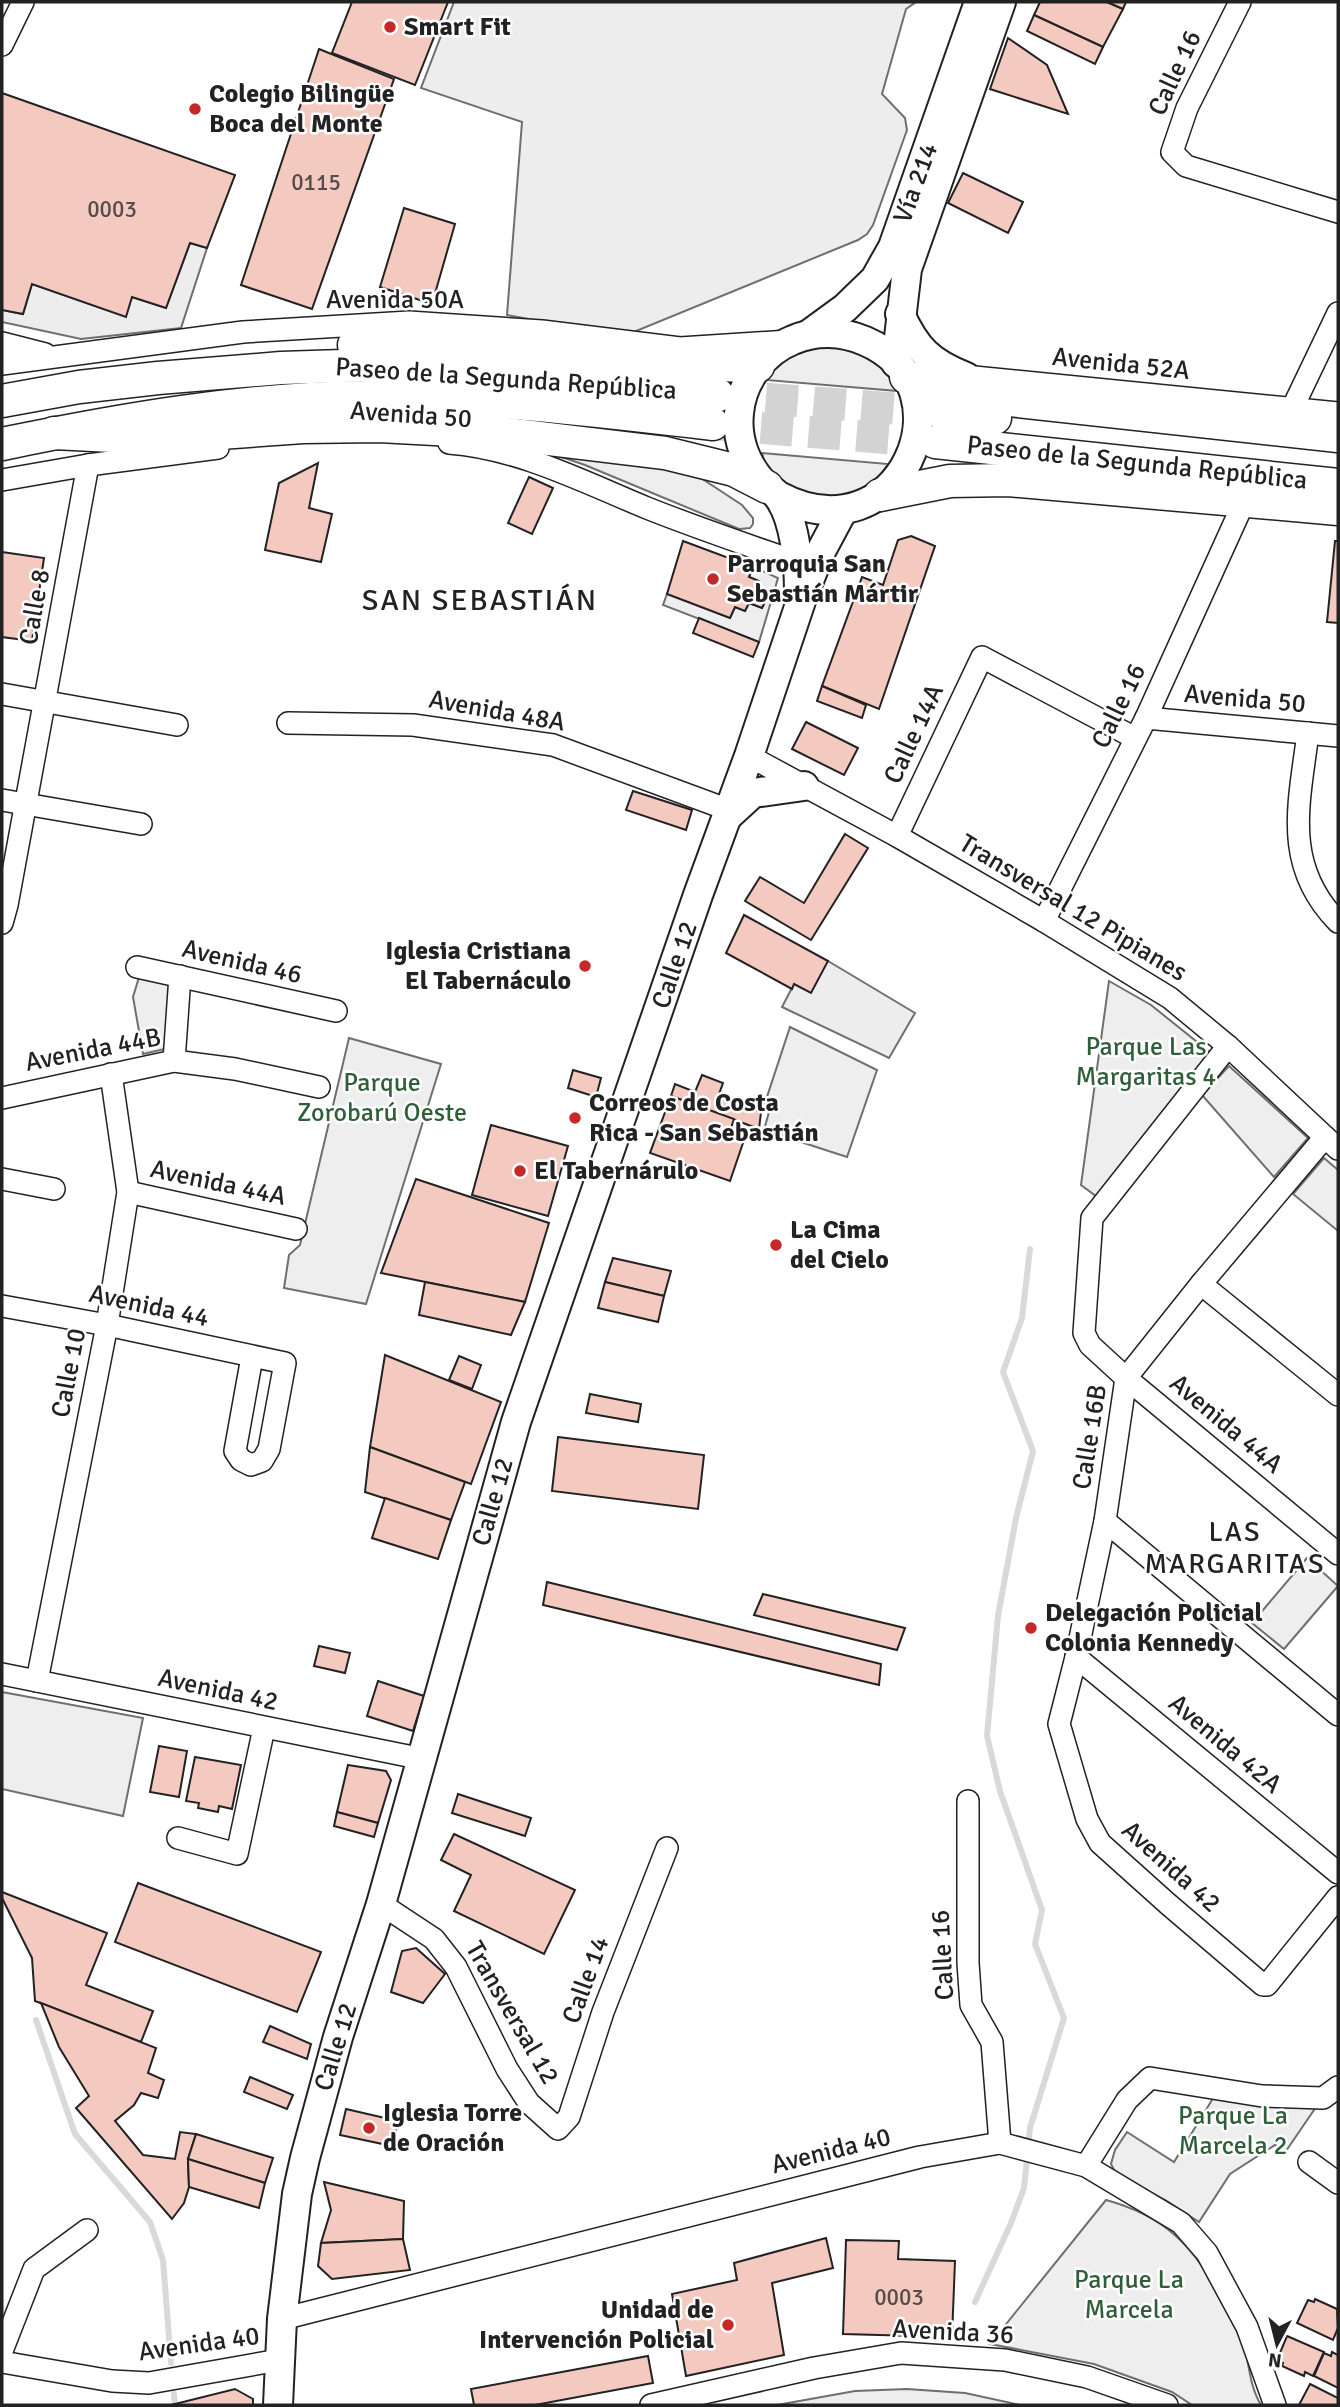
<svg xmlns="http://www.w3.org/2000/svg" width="1340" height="2407" viewBox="0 0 1340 2407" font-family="Signika,sans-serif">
	<rect width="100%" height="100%" fill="#fff"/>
	<g fill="#eee" stroke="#6f6f6f" stroke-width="2">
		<path d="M839 343C865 355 885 364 898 391L766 380 775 365 788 353Z"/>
		<polygon points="532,447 675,461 742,505 753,518 753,524 750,528 739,529 585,465"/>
		<path d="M762 453 888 464C880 477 871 487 856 493 848 497 838 496 829 496 798 494 770 487 762 453Z"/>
		<polygon points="753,567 778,578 759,642 663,605 667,594 730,618 735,607 745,611 749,603 762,608 768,595 756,590 759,581 749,577"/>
		<polygon points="140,974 171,982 169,1048 143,1054 133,997"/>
		<polygon points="1109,981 1151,1005 1212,1054 1100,1199 1081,1185"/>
		<polygon points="790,1027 877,1070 847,1157 764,1130 769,1112 763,1109"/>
		<polygon points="349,1038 441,1064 366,1304 284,1288 289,1255 300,1245"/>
		<polygon points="1229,1066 1308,1138 1274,1177 1202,1095"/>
		<polygon points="1324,1158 1338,1170 1338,1231 1293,1194"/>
		<polygon points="1307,1558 1338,1586 1284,1649 1252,1623"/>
		<polygon points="2,1692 143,1718 123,1816 2,1789"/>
		<polygon points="1215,2095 1316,2107 1286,2151 1275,2145 1230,2174 1199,2222 1167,2201 1116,2174 1111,2164 1115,2150 1127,2132 1174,2162"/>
		<path d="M1106 2200C1165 2216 1192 2245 1221 2296 1227 2306 1236 2317 1240 2328 1249 2353 1247 2382 1261 2405H1192L1172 2392 1094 2364 990 2344Z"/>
		<polygon points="907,2389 965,2393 1020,2405 777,2405 855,2391"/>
	</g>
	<g fill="#ededed" stroke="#6f6f6f" stroke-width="2">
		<polygon points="454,2 916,2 906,9 882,94 905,118 907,130 873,225 867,234 858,240 624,336 507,315 522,122 421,88"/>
		<polygon points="190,243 207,248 181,328 81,339 2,322 2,310 23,314 32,284 125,316 132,297 166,308"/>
		<polygon points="828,961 915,1013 889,1058 782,1007 794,984"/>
	</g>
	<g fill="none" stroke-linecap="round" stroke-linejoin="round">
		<g stroke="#d9d9d9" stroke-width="6">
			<polyline points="36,2020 75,2134 150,2222 163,2260 171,2363"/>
			<polyline points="975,2302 1011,2223 1024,2188 1030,2128 1064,2018 1035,1944 1042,1910 1000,1791 987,1736 998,1616 1016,1518 1033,1451 1003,1372 1022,1318 1030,1249"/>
			<polyline points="174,2394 175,2405"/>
		</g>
	</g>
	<g fill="#f3c9c0" stroke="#222" stroke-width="2">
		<polygon points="352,2 448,2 415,85 332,53"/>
		<polygon points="1040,2 1107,2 1123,9 1103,47 1034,15"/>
		<polygon points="1107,2 1126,2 1123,9"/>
		<polygon points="1034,15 1103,47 1095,64 1027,31"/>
		<polygon points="1008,38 1047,65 1068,114 990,89"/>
		<polygon points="319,49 394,79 312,309 241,285"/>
		<polygon points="2,93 235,175 207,248 190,243 166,308 132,297 126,317 32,284 23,314 2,310"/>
		<polygon points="963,173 1023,202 1008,233 948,203"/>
		<polygon points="404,208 455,224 432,304 380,287"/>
		<polygon points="318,463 309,508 332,514 321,562 265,550 279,483"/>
		<polygon points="529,477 553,488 532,534 508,523"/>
		<polygon points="911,536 935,546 879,709 822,686 862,577 883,585 898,540"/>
		<polygon points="683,541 753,567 749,577 759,581 756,590 768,595 762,608 749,603 745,611 735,607 730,618 667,594"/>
		<polygon points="1335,541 1338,541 1338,623 1327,622"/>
		<polygon points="2,552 44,558 32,641 2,637"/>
		<polygon points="699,618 759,642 753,657 693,633"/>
		<polygon points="822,686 866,705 862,718 817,701"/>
		<polygon points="806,722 858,748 844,775 792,749"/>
		<polygon points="633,791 692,810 686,830 626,810"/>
		<polygon points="845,834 868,848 811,940 745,901 760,877 804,903"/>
		<polygon points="744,915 828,961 811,993 794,984 792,989 726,953"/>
		<polygon points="573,1070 601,1078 596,1097 568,1088"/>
		<polygon points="702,1075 723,1083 718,1097 761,1112 759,1129 671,1096 675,1084 695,1092"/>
		<polygon points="671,1096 734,1119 729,1134 744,1140 730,1181 650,1153"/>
		<polygon points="491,1125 568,1146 548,1216 472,1195"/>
		<polygon points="416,1179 549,1223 525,1302 381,1273"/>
		<polygon points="613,1258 671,1271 664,1296 605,1282"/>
		<polygon points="425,1282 525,1302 511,1335 419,1315"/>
		<polygon points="605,1282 664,1296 658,1322 598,1308"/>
		<polygon points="385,1355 501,1402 471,1484 370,1447"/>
		<polygon points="459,1356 481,1365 472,1389 449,1380"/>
		<polygon points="590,1394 641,1404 638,1422 586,1413"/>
		<polygon points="558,1437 704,1455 698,1509 552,1491"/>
		<polygon points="370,1447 465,1482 451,1520 365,1492"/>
		<polygon points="385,1498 451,1520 438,1559 372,1538"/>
		<polygon points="547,1582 881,1664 879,1685 543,1605"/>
		<polygon points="763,1594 905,1628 897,1650 754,1615"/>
		<polygon points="319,1646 350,1653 345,1673 314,1666"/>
		<polygon points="378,1681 424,1696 413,1731 367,1716"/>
		<polygon points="159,1746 187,1751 179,1797 150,1792"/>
		<polygon points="195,1757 241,1765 232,1809 219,1806 218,1812 198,1808 199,1803 186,1801"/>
		<polygon points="348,1765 386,1771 391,1780 378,1823 337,1812"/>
		<polygon points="458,1794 531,1818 525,1836 452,1813"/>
		<polygon points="337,1812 378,1823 374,1837 334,1826"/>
		<polygon points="454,1834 575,1890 544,1954 454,1911 471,1875 441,1860"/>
		<polygon points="138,1883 321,1952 297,2012 115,1942"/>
		<polygon points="2,1892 107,1933 86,1985 153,2011 141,2042 35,2001 32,1958 2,1898"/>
		<polygon points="416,1948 445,1974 423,2003 391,1992 402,1951"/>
		<polygon points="41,2003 156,2048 148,2073 164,2080 158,2098 141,2093 134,2105 115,2121 143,2155 175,2159 180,2132 196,2134 188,2159 189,2187 184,2203 172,2219 76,2108 89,2096 59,2047"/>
		<polygon points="270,2026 311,2044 307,2059 263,2042"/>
		<polygon points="250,2077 293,2095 287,2109 244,2092"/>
		<polygon points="346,2109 398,2121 392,2146 340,2135"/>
		<polygon points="196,2134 273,2158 265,2183 188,2159"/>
		<polygon points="188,2159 265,2183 259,2208 189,2187"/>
		<polygon points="324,2182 404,2201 403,2239 321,2243 331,2210"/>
		<polygon points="826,2238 833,2268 772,2283 784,2355 686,2376 672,2294 737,2280 734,2263"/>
		<polygon points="403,2239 410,2270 332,2279 318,2266 321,2243"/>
		<polygon points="846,2240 899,2241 898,2259 955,2261 952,2337 843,2334"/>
		<polygon points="1315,2299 1337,2309 1338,2328 1333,2340 1297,2323 1308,2300 1314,2302"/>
		<polygon points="1287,2336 1324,2352 1313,2376 1305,2372 1304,2376 1282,2366 1283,2363 1277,2360"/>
		<polygon points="1332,2352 1338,2355 1338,2388 1314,2376 1324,2353 1331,2356"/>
		<polygon points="648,2356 653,2383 535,2405 474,2405 471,2389"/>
		<polygon points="1310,2384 1338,2398 1338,2405 1299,2405"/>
		<polygon points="235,2389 253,2399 253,2405 171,2405"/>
	</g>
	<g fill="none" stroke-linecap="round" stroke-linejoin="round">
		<g stroke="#d3d3d3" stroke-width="32" stroke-dasharray="32 16" stroke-linecap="butt">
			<polyline points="718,395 940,412"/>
			<polyline points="713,424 935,442"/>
		</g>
		<g stroke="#222" stroke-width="24">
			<g id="minor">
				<polyline points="1240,2 1187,108 1172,152 1186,166 1338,212"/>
				<polyline points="2,45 23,2"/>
				<polyline points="2,343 45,354"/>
				<polyline points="2,364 243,332 409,322 542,331 680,348 789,341"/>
				<polyline points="954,375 1338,413"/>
				<polyline points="1292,409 1338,313"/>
				<path d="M449 443C518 448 584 482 647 508 697 528 748 545 799 563"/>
				<polyline points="2,480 88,465 218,448"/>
				<polyline points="2,694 177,725"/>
				<polyline points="1146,718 1338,736"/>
				<polyline points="288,723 413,725 553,745 729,810"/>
				<path d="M1308 733C1299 804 1282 865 1338 922"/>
				<polyline points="749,756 897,836 1044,921 1170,998 1228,1046 1338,1149"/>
				<polyline points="2,800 141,824"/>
				<polyline points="897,836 982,657 1135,738"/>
				<polyline points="1044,921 1146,718 1239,513"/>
				<polyline points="2,923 7,905 88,465"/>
				<polyline points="137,967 336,1011"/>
				<polyline points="1228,1046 1092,1218 1084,1333 1090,1345 1126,1378 1338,1554"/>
				<polyline points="174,1061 180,976"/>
				<polyline points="2,1098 174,1061 235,1069 319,1087"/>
				<polyline points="1325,1137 1201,1284 1126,1378 1105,1521 1076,1657 1059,1724 1087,1819 1100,1843 1168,1904 1263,1985 1267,1985 1338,1897"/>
				<polyline points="2,1179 54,1189"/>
				<polyline points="128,1192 296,1229"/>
				<polyline points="1201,1284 1338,1395"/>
				<polyline points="2,1306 107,1325 285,1363 269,1449 262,1461 251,1465 241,1460 235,1451 252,1357"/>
				<polyline points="1105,1521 1338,1715"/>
				<polyline points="1076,1657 1338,1873"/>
				<polyline points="2,1674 423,1759"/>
				<polyline points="37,1681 107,1325 128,1192 111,1074"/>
				<polyline points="968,1801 968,1963 971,2005 992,2042 1000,2143"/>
				<polyline points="178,1838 237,1854 264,1728"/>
				<polyline points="381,1904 434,1939 456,1967 507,2069 529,2103 558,2129 569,2117 603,2012 667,1848"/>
				<polyline points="1309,2162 1338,2183"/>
				<polyline points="1086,2166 1127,2100 1150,2078 1262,2096 1323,2098 1338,2087"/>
				<polyline points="282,2319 920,2157 1000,2143 1086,2166 1181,2223 1207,2253 1247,2327 1275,2405"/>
				<polyline points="2,2351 34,2269 87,2230"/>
				<polyline points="2,2362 112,2381 149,2383 279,2360"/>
				<polyline points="651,2405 814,2368 901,2353 1005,2360 1087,2377 1167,2405"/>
			</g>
		</g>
		<g stroke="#222" stroke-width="32">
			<g id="major">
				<path d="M900 314C916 349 930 363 966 377"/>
				<polyline points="808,335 845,308 875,279 893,247 979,2"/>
				<polyline points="896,363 907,269 1001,2"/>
				<path d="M777 495C900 562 974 387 865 341 842 331 816 330 793 340 763 352 742 381 739 413 736 439 746 466 765 485 768 489 774 491 777 495 795 517 799 565 799 592"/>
				<polyline points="729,815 753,793 804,786"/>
				<polyline points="278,2405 282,2319 297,2194 305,2158 338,2037 381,1904 516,1422 698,895 749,756 802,598 820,553 843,510"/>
			</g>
		</g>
		<g stroke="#222" stroke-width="35">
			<g id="highway">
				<path d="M354 345C455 337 556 358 656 364 690 365 724 365 758 366"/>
				<polyline points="906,377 972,396 1338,436"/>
				<polyline points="2,401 79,387 158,378 281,368 373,365 512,374 718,395"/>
				<polyline points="940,412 995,418"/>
				<polyline points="54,433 151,438 303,427 379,426 490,432 665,453 734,470 767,487"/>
				<polyline points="935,442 1338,485"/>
				<path d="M2 444C123 419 245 398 369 397 481 396 602 411 713 424"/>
				<polyline points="880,495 950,481 1008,480 1338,509"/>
			</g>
		</g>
		<use href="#minor" stroke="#fff" stroke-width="21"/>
		<use href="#major" stroke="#fff" stroke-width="28"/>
		<use href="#highway" stroke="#fff" stroke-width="32"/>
	</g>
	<g fill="#c62828" stroke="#fff" stroke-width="2.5">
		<circle cx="390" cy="27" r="7"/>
		<circle cx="195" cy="109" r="7"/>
		<circle cx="713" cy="579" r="7"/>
		<circle cx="585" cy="966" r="7"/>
		<circle cx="575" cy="1118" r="7"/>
		<circle cx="520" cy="1171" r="7"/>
		<circle cx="776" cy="1245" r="7"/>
		<circle cx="1031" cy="1628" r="7"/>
		<circle cx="369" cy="2128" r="7"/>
		<circle cx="728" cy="2325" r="7"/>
	</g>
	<g text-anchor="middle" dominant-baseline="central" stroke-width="5" stroke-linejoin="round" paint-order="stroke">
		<g font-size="23" fill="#564c4a">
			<text x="316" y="182">0115</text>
			<text x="112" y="209">0003</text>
			<text x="899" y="2297">0003</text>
		</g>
		<g font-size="26" font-weight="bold" fill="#222" stroke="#fff" text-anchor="start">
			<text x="404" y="27">Smart Fit</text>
			<text x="209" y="94">Colegio Bilingüe<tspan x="209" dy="30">Boca del Monte</tspan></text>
			<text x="727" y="564">Parroquia San<tspan x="727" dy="30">Sebastián Mártir</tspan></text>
			<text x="571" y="951" text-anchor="end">Iglesia Cristiana<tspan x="571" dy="30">El Tabernáculo</tspan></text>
			<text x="589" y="1103">Correos de Costa<tspan x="589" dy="30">Rica - San Sebastián</tspan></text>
			<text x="534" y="1171">El Tabernárulo</text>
			<text x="790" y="1230">La Cima<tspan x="790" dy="30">del Cielo</tspan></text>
			<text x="1045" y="1613">Delegación Policial<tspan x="1045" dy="30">Colonia Kennedy</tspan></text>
			<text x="383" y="2113">Iglesia Torre<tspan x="383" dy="30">de Oración</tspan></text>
			<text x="714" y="2310" text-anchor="end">Unidad de<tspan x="714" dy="30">Intervención Policial</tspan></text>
		</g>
		<g font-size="26" fill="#222" stroke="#fff">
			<text transform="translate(1175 73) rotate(-65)">Calle 16</text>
			<text transform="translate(916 183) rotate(-70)">Vía 214</text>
			<text x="395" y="300">Avenida 50A</text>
			<text transform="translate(1121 364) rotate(6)">Avenida 52A</text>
			<text transform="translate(506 379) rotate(4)">Paseo de la Segunda República</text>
			<text transform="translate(411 415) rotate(4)">Avenida 50</text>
			<text transform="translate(1137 463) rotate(6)">Paseo de la Segunda República</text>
			<text transform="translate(35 607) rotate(-80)">Calle 8</text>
			<text transform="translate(1245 699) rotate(5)">Avenida 50</text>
			<text transform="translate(1119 706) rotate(-64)">Calle 16</text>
			<text transform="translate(497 711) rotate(10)">Avenida 48A</text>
			<text transform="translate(914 734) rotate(-65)">Calle 14A</text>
			<text transform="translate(1073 908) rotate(31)">Transversal 12 Pipianes</text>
			<text transform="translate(242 962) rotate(13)">Avenida 46</text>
			<text transform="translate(675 965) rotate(-71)">Calle 12</text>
			<text transform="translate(93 1050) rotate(-11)">Avenida 44B</text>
			<text transform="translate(218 1183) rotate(12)">Avenida 44A</text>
			<text transform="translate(149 1306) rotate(12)">Avenida 44</text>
			<text transform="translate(69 1373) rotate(-79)">Calle 10</text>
			<text transform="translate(1226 1424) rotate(40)">Avenida 44A</text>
			<text transform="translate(1090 1437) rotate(-81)">Calle 16B</text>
			<text transform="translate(493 1502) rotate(-74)">Calle 12</text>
			<text transform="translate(218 1690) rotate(12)">Avenida 42</text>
			<text transform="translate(1225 1744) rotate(40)">Avenida 42A</text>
			<text transform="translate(1171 1867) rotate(42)">Avenida 42</text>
			<text transform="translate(943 1955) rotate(-93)">Calle 16</text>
			<text transform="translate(586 1980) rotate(-70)">Calle 14</text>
			<text transform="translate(512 2013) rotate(60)">Transversal 12</text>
			<text transform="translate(336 2047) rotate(-73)">Calle 12</text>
			<text transform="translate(831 2151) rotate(-14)">Avenida 40</text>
			<text transform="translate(953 2332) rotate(3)">Avenida 36</text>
			<text transform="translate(199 2344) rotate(-8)">Avenida 40</text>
		</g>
		<g font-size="26" fill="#2f5e38" stroke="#fff">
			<text x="1146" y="1047">Parque Las<tspan x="1146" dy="30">Margaritas 4</tspan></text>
			<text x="382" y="1083">Parque<tspan x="382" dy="30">Zorobarú Oeste</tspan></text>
			<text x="1233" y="2116">Parque La<tspan x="1233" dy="30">Marcela 2</tspan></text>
			<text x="1129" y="2280">Parque La<tspan x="1129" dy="30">Marcela</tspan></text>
		</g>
		<g font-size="28" letter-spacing="2" fill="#222" stroke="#fff">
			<text x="1235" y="1532">LAS<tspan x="1235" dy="32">MARGARITAS</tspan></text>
		</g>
		<g font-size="30" letter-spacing="2" fill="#222" stroke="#fff">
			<text x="480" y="600">SAN SEBASTIÁN</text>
		</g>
	</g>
	<rect width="1340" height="2407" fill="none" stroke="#222222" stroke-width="7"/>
	<g transform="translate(1277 2344) rotate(187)" stroke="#ffffff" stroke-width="5" paint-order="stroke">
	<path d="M0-5L12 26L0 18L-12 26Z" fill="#222222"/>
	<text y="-10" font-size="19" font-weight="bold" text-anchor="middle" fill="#222222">N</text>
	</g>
</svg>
